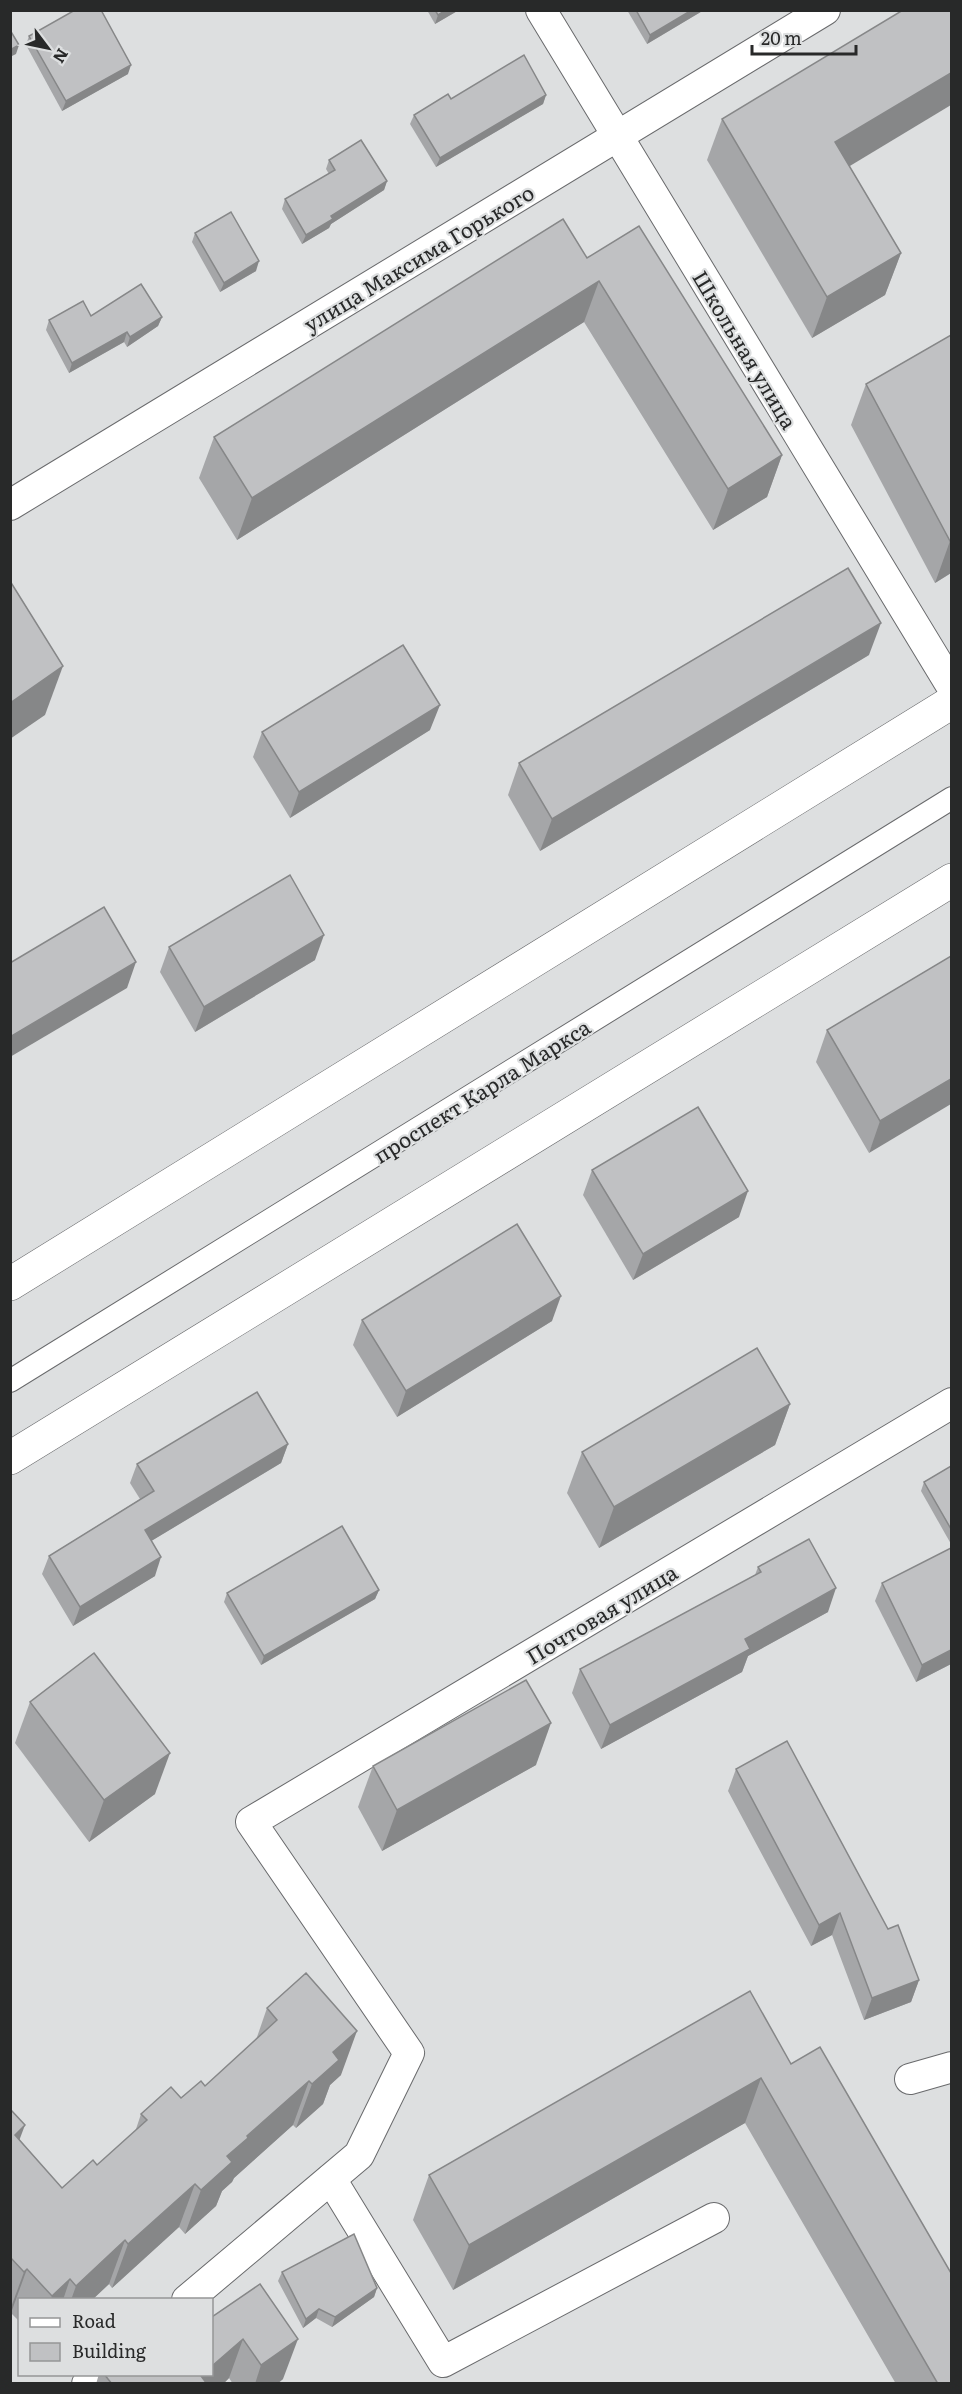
<svg xmlns="http://www.w3.org/2000/svg" width="962" height="2394" viewBox="0 0 962 2394" font-family="Literata,serif">
	<rect width="100%" height="100%" fill="#dddfe0"/>
	<g fill="none" stroke-linecap="round" stroke-linejoin="round">
		<g stroke="#696a6c" stroke-width="24">
			<polyline id="pedestrian" points="10,1381 952,798"/>
		</g>
		<g stroke="#696a6c" stroke-width="32">
			<g id="minor">
				<polyline points="541,10 952,687"/>
				<polyline points="10,505 825,10"/>
				<polyline points="910,2079 952,2067"/>
				<polyline points="331,2179 443,2362 714,2218"/>
				<polyline points="187,2300 359,2155 409,2053 251,1822 952,1403"/>
				<polyline points="87,2384 98,2374"/>
			</g>
		</g>
		<g stroke="#696a6c" stroke-width="34">
			<g id="tertiary">
				<polyline points="10,1284 952,702"/>
				<polyline points="10,1458 952,880"/>
			</g>
		</g>
		<use href="#pedestrian" stroke="#fff" stroke-width="22"/>
		<use href="#minor" stroke="#fff" stroke-width="30"/>
		<use href="#tertiary" stroke="#fff" stroke-width="33"/>
	</g>
	<g fill="#a5a6a8">
		<polygon points="427,10 459,10 435,24"/>
		<polygon points="627,10 704,10 647,44"/>
		<polygon points="29,36 128,74 62,111 26,45"/>
		<polygon points="546,95 543,104 436,167 410,124 414,115 451,99"/>
		<polygon points="722,119 849,166 901,253 885,295 812,338 707,160"/>
		<polygon points="329,160 387,181 384,190 331,224 329,228 302,244 282,209 285,199 329,174 326,169"/>
		<polygon points="195,233 256,271 220,292 192,242"/>
		<polygon points="587,258 782,455 767,497 713,530 584,322 237,540 199,478 214,437"/>
		<polygon points="91,316 162,317 158,326 127,347 124,342 69,373 46,330 49,320"/>
		<polygon points="951,335 951,573 935,583 851,425 866,384"/>
		<polygon points="869,655 540,851 508,795 519,763"/>
		<polygon points="430,730 290,818 253,757 262,732"/>
		<polygon points="169,947 315,960 195,1032 160,972"/>
		<polygon points="951,956 869,1153 816,1062 827,1030"/>
		<polygon points="592,1170 739,1217 633,1280 583,1195"/>
		<polygon points="362,1320 552,1321 397,1417 353,1345"/>
		<polygon points="790,1404 775,1445 599,1548 567,1493 582,1452"/>
		<polygon points="288,1444 281,1463 151,1541 155,1576 73,1626 42,1574 49,1556 140,1499 130,1483 137,1464"/>
		<polygon points="951,1466 951,1544 921,1491 924,1482"/>
		<polygon points="758,1567 828,1612 748,1656 742,1672 601,1749 572,1693 580,1669 755,1575"/>
		<polygon points="882,1583 951,1664 916,1682 875,1601"/>
		<polygon points="379,1590 375,1599 261,1665 224,1602 227,1593"/>
		<polygon points="30,1702 155,1794 89,1842 15,1743"/>
		<polygon points="536,1765 382,1851 358,1807 373,1766"/>
		<polygon points="736,1769 888,1929 919,1980 911,2002 864,2020 832,1935 811,1946 728,1791"/>
		<polygon points="750,1991 951,2384 896,2384 745,2123 453,2290 413,2220 429,2175"/>
		<polygon points="267,2008 341,2075 330,2085 323,2104 296,2128 293,2125 234,2178 232,2182 222,2191 216,2206 185,2234 179,2227 112,2288 109,2284 92,2300 20,2300 20,2322 11,2313 10,2314 10,2109 20,2140 62,2188 97,2165 135,2132 141,2114 181,2098 205,2086 256,2040"/>
		<polygon points="282,2272 377,2288 374,2297 332,2327 316,2318 303,2328 278,2281"/>
		<polygon points="260,2284 283,2379 277,2384 233,2384 229,2378 223,2384 96,2384 99,2374 212,2374"/>
	</g>
	<g fill="#868788">
		<polygon points="446,10 459,10 435,24 438,15"/>
		<polygon points="692,10 704,10 647,44 650,35"/>
		<polygon points="19,45 16,54 10,57 10,50"/>
		<polygon points="131,65 128,74 62,111 66,101"/>
		<polygon points="951,73 951,105 820,184 835,142"/>
		<polygon points="546,95 543,104 436,167 440,158"/>
		<polygon points="387,181 384,190 331,224 329,228 302,244 306,235 331,216"/>
		<polygon points="901,253 885,295 812,338 827,297"/>
		<polygon points="259,261 256,271 220,292 224,283"/>
		<polygon points="599,281 584,322 237,540 252,498"/>
		<polygon points="162,317 158,326 127,347 130,337"/>
		<polygon points="127,332 124,342 69,373 72,363"/>
		<polygon points="782,455 767,497 713,530 728,489"/>
		<polygon points="951,540 951,573 935,583 950,541"/>
		<polygon points="881,623 869,655 540,851 552,819"/>
		<polygon points="63,666 45,715 10,739 10,703"/>
		<polygon points="440,705 430,730 290,818 299,792"/>
		<polygon points="324,935 315,960 195,1032 204,1007"/>
		<polygon points="136,962 127,988 10,1057 10,1037"/>
		<polygon points="951,1079 951,1104 869,1153 880,1121"/>
		<polygon points="748,1191 739,1217 633,1280 643,1254"/>
		<polygon points="561,1296 552,1321 397,1417 406,1391"/>
		<polygon points="790,1404 775,1445 599,1548 614,1507"/>
		<polygon points="288,1444 281,1463 138,1549 145,1530"/>
		<polygon points="161,1557 155,1576 73,1626 80,1607"/>
		<polygon points="836,1588 828,1612 748,1656 742,1672 601,1749 610,1725 745,1639"/>
		<polygon points="379,1590 375,1599 261,1665 264,1656"/>
		<polygon points="951,1650 951,1664 916,1682 922,1665"/>
		<polygon points="551,1723 536,1765 382,1851 397,1810"/>
		<polygon points="170,1753 155,1794 89,1842 104,1800"/>
		<polygon points="840,1913 832,1935 811,1946 819,1925"/>
		<polygon points="919,1980 911,2002 864,2020 872,1998"/>
		<polygon points="357,2031 341,2075 330,2085 323,2104 296,2128 312,2084 333,2052"/>
		<polygon points="761,2078 745,2123 453,2290 469,2245"/>
		<polygon points="309,2081 293,2125 234,2178 232,2182 222,2191 216,2206 185,2234 201,2190 227,2156 247,2136"/>
		<polygon points="25,2125 10,2165 15,2135"/>
		<polygon points="195,2184 179,2227 112,2288 128,2244"/>
		<polygon points="125,2240 109,2284 92,2300 71,2300 76,2286"/>
		<polygon points="27,2269 11,2313 10,2314 10,2310 24,2272"/>
		<polygon points="70,2279 63,2300 51,2300 52,2296"/>
		<polygon points="377,2288 374,2297 332,2327 335,2317"/>
		<polygon points="319,2309 316,2318 303,2328 306,2319"/>
		<polygon points="243,2339 229,2378 223,2384 198,2384 201,2376 202,2374 212,2374 212,2366"/>
		<polygon points="298,2339 283,2379 277,2384 255,2384 261,2365"/>
	</g>
	<g fill="#c0c1c3" stroke="#868788" stroke-width="1.5">
		<polygon points="75,10 101,10 131,65 66,101 29,36"/>
		<polygon points="435,10 446,10 438,15"/>
		<polygon points="636,10 692,10 650,35"/>
		<polygon points="903,10 951,10 951,73 835,142 901,253 827,297 722,119"/>
		<polygon points="10,30 19,45 10,50"/>
		<polygon points="524,55 546,95 440,158 414,115 448,94 451,99"/>
		<polygon points="361,140 387,181 331,216 333,219 306,235 285,199 335,170 329,160"/>
		<polygon points="231,212 259,261 224,283 195,233"/>
		<polygon points="563,219 587,258 639,226 782,455 728,489 599,281 252,498 214,437"/>
		<polygon points="141,284 162,317 130,337 127,332 72,363 49,320 83,301 91,316"/>
		<polygon points="951,335 951,540 950,541 866,384"/>
		<polygon points="848,568 881,623 552,819 519,763"/>
		<polygon points="10,581 63,666 10,703"/>
		<polygon points="403,645 440,705 299,792 262,732"/>
		<polygon points="290,875 324,935 204,1007 169,947"/>
		<polygon points="104,907 136,962 10,1037 10,963"/>
		<polygon points="951,956 951,1079 880,1121 827,1030"/>
		<polygon points="698,1107 748,1191 643,1254 592,1170"/>
		<polygon points="517,1224 561,1296 406,1391 362,1320"/>
		<polygon points="757,1348 790,1404 614,1507 582,1452"/>
		<polygon points="257,1392 288,1444 145,1530 161,1557 80,1607 49,1556 154,1491 137,1464"/>
		<polygon points="951,1466 951,1529 924,1482"/>
		<polygon points="342,1526 379,1590 264,1656 227,1593"/>
		<polygon points="809,1539 836,1588 745,1639 750,1649 610,1725 580,1669 761,1572 758,1567"/>
		<polygon points="951,1548 951,1650 922,1665 882,1583"/>
		<polygon points="94,1653 170,1753 104,1800 30,1702"/>
		<polygon points="526,1680 551,1723 397,1810 373,1766"/>
		<polygon points="787,1741 888,1929 898,1925 919,1980 872,1998 840,1913 819,1925 736,1769"/>
		<polygon points="306,1973 357,2031 333,2052 339,2060 312,2084 309,2081 247,2136 248,2138 227,2156 232,2162 201,2190 195,2184 128,2244 125,2240 76,2286 70,2279 52,2296 27,2269 24,2272 10,2257 10,2109 25,2125 15,2135 62,2188 93,2160 97,2165 147,2120 141,2114 171,2087 181,2098 201,2081 205,2086 277,2020 267,2008"/>
		<polygon points="750,1991 791,2064 820,2047 951,2273 951,2384 938,2384 761,2078 469,2245 429,2175"/>
		<polygon points="354,2234 377,2288 335,2317 319,2309 306,2319 282,2272"/>
		<polygon points="260,2284 298,2339 261,2365 243,2339 212,2366 212,2317"/>
		<polygon points="104,2374 202,2374 201,2376 207,2384 112,2384"/>
	</g>
	<g text-anchor="middle" dominant-baseline="central" stroke-width="4.5" stroke-linejoin="round" paint-order="stroke">
		<g font-size="21" fill="#282929" stroke="#dddfe0">
			<text transform="translate(418 257) rotate(-31)">улица Максима Горького</text>
			<text transform="translate(746 349) rotate(59)">Школьная улица</text>
			<text transform="translate(481 1090) rotate(-32)">проспект Карла Маркса</text>
			<text transform="translate(601 1613) rotate(-31)">Почтовая улица</text>
		</g>
	</g>
	<rect width="962" height="2394" fill="none" stroke="#282929" stroke-width="24"/>
	<rect x="18" y="2298" width="195" height="78" fill="#dddfe0" stroke="#959697" stroke-width="1.5"/>
	<rect x="30" y="2318" width="30" height="9" fill="#ffffff" stroke="#959697" stroke-width="1.5"/>
	<text x="72" y="2328" font-size="18" fill="#282929">Road</text>
	<rect x="30" y="2343" width="30" height="18" fill="#c0c1c3" stroke="#959697" stroke-width="1.5"/>
	<text x="72" y="2358" font-size="18" fill="#282929">Building</text>
	<g transform="translate(48 48) rotate(122)" stroke="#dddfe0" stroke-width="4.5" paint-order="stroke">
	<path d="M0-4.5L10 22L0 15L-10 22Z" fill="#282929"/>
	<text y="-9" font-size="16" font-weight="bold" text-anchor="middle" fill="#282929">N</text>
	</g>
	<path d="M752 45v9h104v-9" fill="none" stroke="#282929" stroke-width="3"/>
	<text x="761" y="45" font-size="18" fill="#282929" stroke="#dddfe0" stroke-width="4.5" paint-order="stroke">20 m</text>
</svg>
